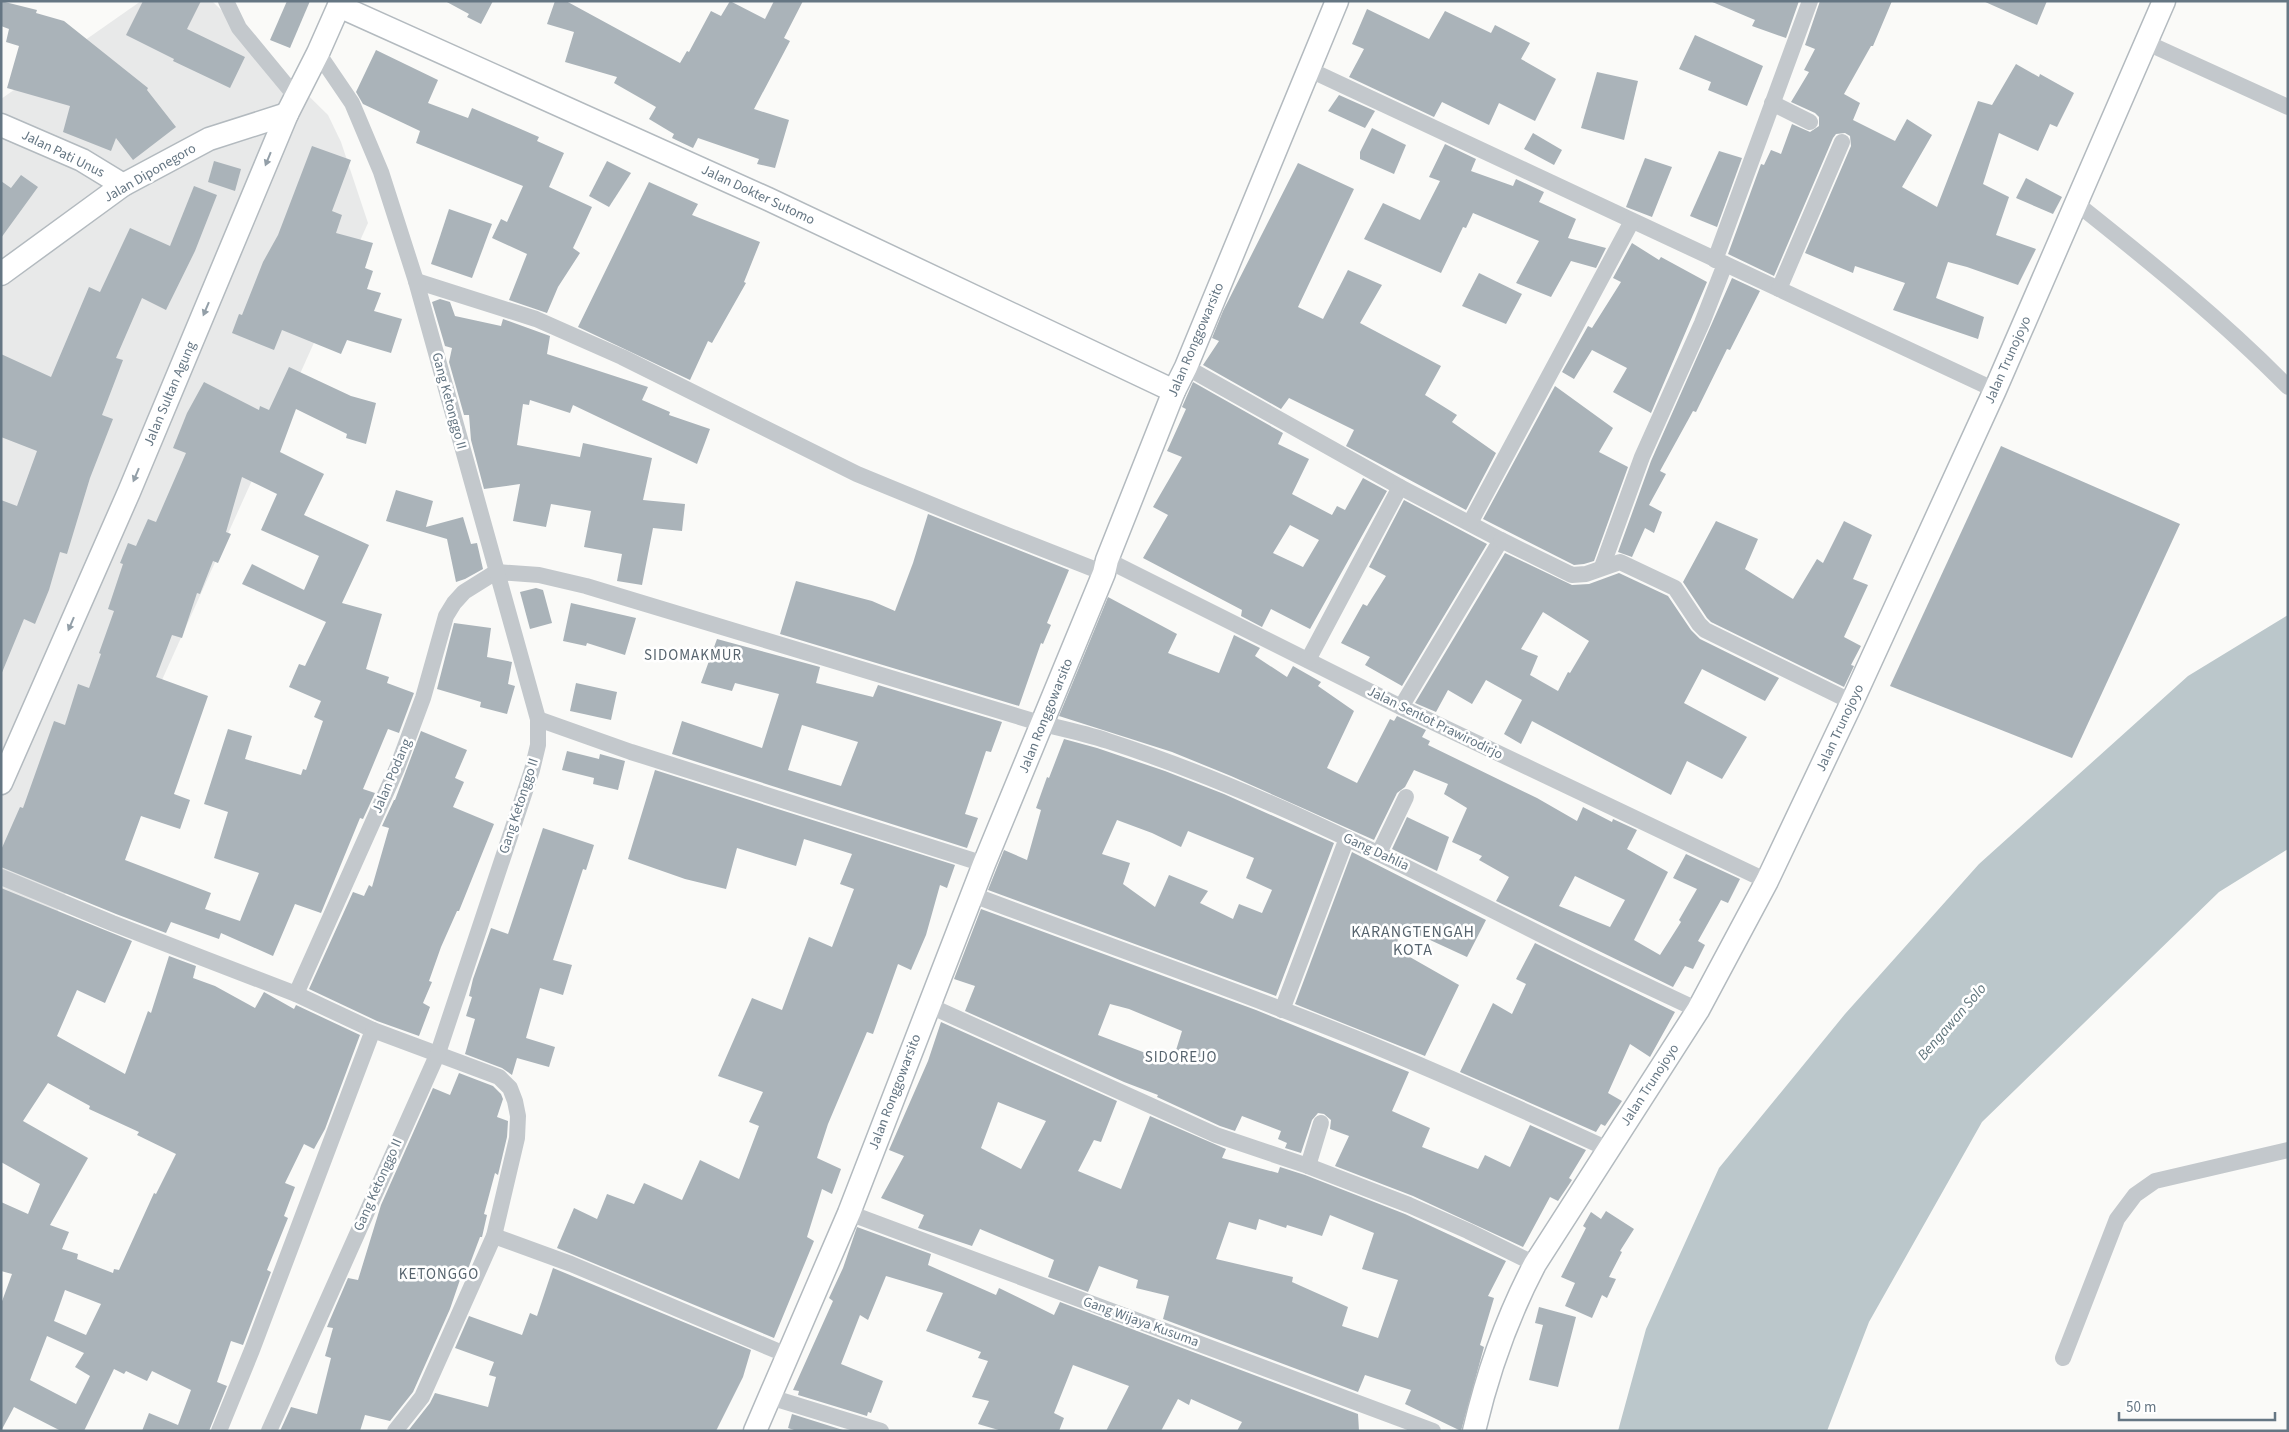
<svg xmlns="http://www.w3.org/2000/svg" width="2289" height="1432" viewBox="0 0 2289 1432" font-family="'Source Sans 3',sans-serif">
	<rect width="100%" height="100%" fill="#fafaf8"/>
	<polygon fill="#e8e9e9" points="141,1 212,1 328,115 341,142 368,223 1,1037 1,99"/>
	<polygon fill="#bbc7cb" points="2288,615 2288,849 2219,892 1982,1122 1869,1322 1827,1431 1618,1431 1646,1329 1719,1168 1845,1014 1979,864 2188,676"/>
	<g fill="#aab3b9" fill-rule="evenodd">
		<polygon points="1,1 37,10 36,13 64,21 148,88 147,90 176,127 133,160 116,138 111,151 63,132 70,106 7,88 19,46 6,42 9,29 1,26"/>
		<polygon points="143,1 201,1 187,29 245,57 230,88 173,61 174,59 126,35"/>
		<polygon points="287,1 310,1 290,48 270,40"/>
		<polygon points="445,1 493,1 481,24 467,17 469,14"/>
		<polygon points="555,1 566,1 680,63 687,51 689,52 711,11 721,16 730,1 765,19 774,1 803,1 784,38 790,41 754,109 789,120 775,168 757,164 759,159 698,138 693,148 672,138 674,134 649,119 656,107 614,83 617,77 565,62 574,32 547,24"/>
		<polygon points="1710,1 1799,1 1786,38 1752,26 1755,20"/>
		<polygon points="1820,1 1892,1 1873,46 1871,46 1844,94 1860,103 1853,120 1895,141 1907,119 1932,135 1902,187 1937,207 1978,101 1992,105 2016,64 2039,77 2040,74 2074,93 2057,127 2050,124 2038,151 1999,133 1983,184 2009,197 1996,235 2036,249 2018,285 1967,267 1948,262 1936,298 1984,317 1978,339 1893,310 1905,283 1855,266 1853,273 1805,253 1851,146 1850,136 1845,133 1836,134 1833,138 1774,276 1728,254 1761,164 1764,165 1771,150 1781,154 1792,124 1810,132 1819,126 1819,117 1815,113 1791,102 1809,72 1804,70 1815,49 1805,45"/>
		<polygon points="1983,1 2047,1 2037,25"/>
		<polygon points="1367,9 1429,39 1445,11 1491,33 1495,25 1530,43 1521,59 1556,79 1535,121 1499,103 1489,125 1442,102 1434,117 1349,77 1364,49 1352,44"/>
		<polygon points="1695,35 1763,66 1747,106 1708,90 1711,82 1679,69"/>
		<polygon points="376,50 438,80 428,103 468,118 472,108 539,137 537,141 564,153 549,187 592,207 573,248 580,253 558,287 547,313 509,300 527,254 492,238 501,219 507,222 523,186 416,143 420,131 363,104 356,92"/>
		<polygon points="1597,72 1638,81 1624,140 1581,128"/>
		<polygon points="1339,95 1375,111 1365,128 1328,111"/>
		<polygon points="1372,128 1406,145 1394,174 1360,159 1360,152"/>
		<polygon points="1533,133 1562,150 1554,165 1524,149"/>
		<polygon points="1445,144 1476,159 1471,171 1513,186 1516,179 1544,192 1539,202 1576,219 1568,238 1606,248 1596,268 1571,261 1551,297 1516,283 1539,241 1473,213 1466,228 1463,227 1441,273 1364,239 1383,203 1420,220 1440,181 1429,177"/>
		<polygon points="312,146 351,160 332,211 342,215 336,233 373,243 365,268 373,271 367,289 381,293 374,311 402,319 391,353 347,340 341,354 282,330 274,350 232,333 239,314 242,315 263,262 278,235"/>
		<polygon points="1719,151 1742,158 1717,227 1690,216"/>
		<polygon points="1645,158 1672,167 1652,217 1626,207"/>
		<polygon points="214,161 241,169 235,191 208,182"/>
		<polygon points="607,161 631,173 609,207 589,196"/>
		<polygon points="1298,163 1354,189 1298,307 1323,319 1348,270 1382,285 1360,323 1441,366 1425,395 1457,415 1452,422 1496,453 1466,510 1346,446 1354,430 1289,398 1281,409 1203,365 1219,341 1212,338 1223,311"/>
		<polygon points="21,175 38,187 1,238 1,181 11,188"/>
		<polygon points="2026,178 2062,197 2053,214 2016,198"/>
		<polygon points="649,182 698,204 692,215 760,242 744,282 746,283 712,343 708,341 690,380 578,327"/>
		<polygon points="194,186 217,195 195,251 166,310 142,298 116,358 123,360 102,415 113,419 90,478 67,554 60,552 49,590 35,624 24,619 1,675 1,500 17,506 37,451 1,437 1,354 51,377 89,287 100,292 130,228 170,246"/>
		<polygon points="449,209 492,224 472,278 431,264"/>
		<polygon points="1632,243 1659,260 1661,257 1707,282 1651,413 1613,392 1627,368 1592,350 1574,379 1562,372 1588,326 1592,328 1621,282 1613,278"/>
		<polygon points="1479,273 1522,294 1506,324 1462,306"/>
		<polygon points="1732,278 1760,291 1730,350 1727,349 1696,412 1693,411 1660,471 1666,474 1649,505 1662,512 1654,533 1645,528 1632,557 1618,552 1651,461"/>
		<polygon points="440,299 450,302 455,316 501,326 503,319 550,336 547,354 648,387 642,400 670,412 669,415 710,429 697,464 573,405 570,413 530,400 529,405 523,404 517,445 580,457 583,443 652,458 643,500 685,504 682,531 653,528 642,585 617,581 622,554 584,547 591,511 551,504 546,527 513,521 520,484 484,489 471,440 469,415 464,415 449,362 452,348 445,346 432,302"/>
		<path d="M289 367 351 396 376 403 366 444 346 438 347 434 296 409 280 452 324 474 304 515 369 545 342 603 382 614 366 669 389 677 387 683 414 693 399 733 388 729 363 789 375 793 363 819 360 818 321 913 295 904 273 956 221 933 219 939 171 922 166 933 116 914 1 867V850L20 807 23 808 54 721 65 725 78 684 89 688 101 654 99 653 114 611 108 609 123 564 120 563 128 543 136 546 148 519 156 522 186 453 173 448 187 413 204 382 259 410 260 406 269 410ZM242 477 277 494 261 530 319 556 304 590 252 564 242 584 326 622 305 666 299 664 289 687 321 701 314 717 323 721 306 770 303 769 301 775 245 759 252 736 228 729 204 804 228 812 214 858 259 873 240 921 205 909 211 893 125 860 141 816 180 829 190 800 174 794 208 696 156 677 172 635 182 638 197 593 200 594 213 561 218 563 231 534 226 532Z"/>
		<path d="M1193 382 1283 433 1278 444 1309 459 1292 494 1332 515 1337 506 1345 510 1363 478 1387 491 1310 629 1271 609 1262 627 1241 616 1242 610 1143 558 1168 515 1153 507 1182 457 1167 451 1186 409 1182 407ZM1290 525 1319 540 1303 567 1273 553Z"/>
		<polygon points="1555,386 1613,428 1599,452 1628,467 1594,561 1584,564 1574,565 1483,519"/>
		<polygon points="2001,446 2180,524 2072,758 1890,686"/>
		<polygon points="396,490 433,501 426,527 463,517 471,544 477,543 483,569 465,579 456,582 447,539 386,521"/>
		<polygon points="1404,500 1487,544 1402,686 1365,665 1370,657 1341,643 1363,604 1367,606 1386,576 1369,567"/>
		<polygon points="928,514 1069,570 1047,623 1051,625 1043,644 1041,643 1019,706 780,634 796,581 872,601 895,611 913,563"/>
		<polygon points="1716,521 1758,539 1745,569 1793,599 1817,559 1823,563 1844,521 1872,535 1853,579 1868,585 1844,637 1861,646 1851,665 1854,666 1844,687 1711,622 1707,618 1683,582"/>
		<path d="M1505 553 1572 585 1589 584 1619 573 1668 596 1691 630 1700 639 1779 678 1765 701 1702 669 1684 703 1747 737 1722 779 1687 761 1671 795 1532 721 1521 744 1504 734 1522 700 1486 680 1472 704 1448 690 1436 712 1415 703ZM1543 612 1589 641 1570 673 1568 672 1558 691 1530 675 1538 656 1521 649Z"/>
		<polygon points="536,588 543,590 552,623 530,629 520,592"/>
		<path d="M1108 597 1177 634 1168 653 1219 673 1234 635 1260 648 1255 656 1287 677 1293 666 1321 682 1318 686 1354 711 1327 768 1357 783 1390 719 1394 721 1397 716 1426 730 1422 737 1430 741 1428 745 1537 798 1577 821 1583 807 1612 822 1613 819 1637 830 1627 849 1668 872 1634 940 1660 955 1681 922 1679 920 1697 889 1673 878 1686 854 1740 879 1728 903 1721 900 1698 941 1705 945 1693 969 1685 966 1673 987 1496 901 1509 877 1479 860 1482 856 1452 842 1467 808 1444 794 1448 784 1414 770 1405 787 1397 793 1374 840 1231 776 1172 752 1059 716ZM1575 876 1625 900 1610 927 1559 906Z"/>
		<polygon points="571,603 636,618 625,655 587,643 586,646 563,641"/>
		<polygon points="454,623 491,628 487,657 512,662 508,684 515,686 507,714 480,707 481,702 437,689"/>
		<path d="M717 639 820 667 816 683 873 697 878 685 1002 722 991 752 986 751 965 814 978 818 967 848 672 754 682 721 762 748 779 694 735 683 732 691 701 683ZM802 725 858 742 841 786 788 770Z"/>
		<polygon points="576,683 617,692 611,720 570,711"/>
		<polygon points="421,731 467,750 455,778 464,782 453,807 494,824 459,911 457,911 441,947 429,981 432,982 423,1003 430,1007 419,1036 377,1021 309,989 353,892 364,896 369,885 372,887 389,828 382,826 394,800 395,800"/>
		<path d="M1064 739 1097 748 1165 771 1224 794 1334 843 1276 996 988 890 1004 850 1027 860 1041 810 1036 808 1047 777 1049 778ZM1117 820 1152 833 1181 847 1188 831 1254 858 1246 878 1272 890 1262 913 1239 904 1233 919 1200 903 1208 891 1169 875 1155 907 1123 884 1130 863 1102 854Z"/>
		<polygon points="567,751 599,759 600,754 625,761 618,790 593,784 594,778 562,770"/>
		<polygon points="655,770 955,865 947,888 940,885 926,935 911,970 898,964 873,1034 867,1032 828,1124 817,1158 841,1169 832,1194 822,1189 807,1237 814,1241 774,1338 557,1248 574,1208 597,1219 607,1194 634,1204 644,1183 682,1200 700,1160 739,1179 759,1126 749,1122 763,1092 718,1076 752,998 782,1010 809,937 832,947 854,889 840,884 852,854 804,839 796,866 737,848 726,889 685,879 628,859"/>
		<polygon points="1407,817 1449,837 1437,871 1392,849"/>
		<polygon points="543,828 594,845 586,870 583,869 553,960 572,965 563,995 540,988 526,1038 555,1047 549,1067 517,1058 512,1075 502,1068 465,1054 475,1019 466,1016 472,997 469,996 473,979 491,928 508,934"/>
		<polygon points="1352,852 1486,920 1467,957 1404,928 1394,948 1459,985 1425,1056 1295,1004"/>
		<path d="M1 888 132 941 105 1003 77 990 57 1036 125 1074 148 1011 151 1013 169 956 196 966 193 978 215 986 255 1008 264 992 294 1009 296 1005 360 1035 325 1129 314 1149 304 1144 285 1183 295 1187 284 1216 288 1218 267 1270 271 1272 243 1345 231 1341 217 1382 227 1386 209 1431H142L149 1413 178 1425 191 1390 152 1371 147 1381 126 1371 124 1374 114 1369 84 1431H61L14 1407 1 1431V1304L12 1274 1 1271V1202L28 1214 40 1184 1 1162ZM48 1083 90 1106 89 1109 139 1132 137 1135 176 1154 156 1194 154 1193 119 1270 114 1269 113 1273 77 1259 78 1254 62 1249 69 1232 50 1225 88 1158 23 1121ZM65 1290 101 1304 86 1335 54 1321ZM47 1336 84 1353 75 1367 90 1376 76 1404 30 1380Z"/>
		<path d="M981 909 1256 1010 1409 1072 1392 1111 1430 1128 1422 1147 1478 1169 1485 1155 1510 1167 1530 1125 1586 1150 1569 1178 1572 1180 1558 1201 1550 1197 1523 1247 1413 1196 1335 1166 1349 1136 1330 1129 1331 1120 1324 1114 1318 1113 1312 1120 1301 1153 1285 1148 1287 1143 1278 1139 1281 1131 1242 1116 1235 1131 1220 1126 1157 1097 1158 1095 1124 1082 965 1011 975 986 954 979ZM1110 1004 1129 1009 1182 1031 1172 1063 1098 1035Z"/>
		<polygon points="1535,943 1675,1012 1650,1057 1630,1044 1608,1093 1622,1101 1605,1126 1601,1124 1596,1132 1460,1072 1493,1003 1512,1014 1526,984 1516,979"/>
		<path d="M941 1022 1117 1101 1101 1142 1094 1140 1078 1171 1121 1189 1150 1116 1226 1149 1222 1158 1278 1173 1280 1167 1305 1175 1405 1214 1506 1261 1488 1296 1494 1298 1480 1345 1484 1347 1461 1431 1405 1404 1411 1390 1365 1375 1358 1392 1163 1319 1169 1296 1136 1288 1138 1280 1099 1266 1088 1292 1048 1277 1054 1260 980 1229 972 1246 918 1228 924 1215 881 1198 904 1156 889 1150 928 1061ZM998 1102 1046 1121 1021 1169 981 1148ZM1330 1215 1374 1233 1362 1269 1398 1280 1378 1338 1342 1326 1348 1307 1292 1282 1293 1277 1216 1259 1229 1222 1256 1230 1259 1219 1286 1228 1287 1225 1322 1236Z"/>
		<polygon points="459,1073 493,1086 501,1094 503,1099 497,1117 508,1121 507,1137 498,1175 495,1173 484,1214 487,1215 482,1237 480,1237 468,1269 464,1268 450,1309 413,1392 390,1421 365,1415 360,1431 280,1431 291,1407 317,1414 331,1358 325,1356 333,1328 327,1327 329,1322 348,1278 358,1280 381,1205 433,1088 450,1095"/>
		<polygon points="1606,1211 1634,1229 1620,1251 1622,1252 1609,1277 1616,1279 1607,1298 1602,1295 1592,1318 1565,1306 1575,1283 1561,1277 1586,1228 1583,1226 1591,1212 1601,1219"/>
		<polygon points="857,1227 931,1254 928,1265 996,1295 999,1288 1054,1315 1060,1302 1358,1414 1359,1431 1237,1431 1242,1422 1191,1399 1189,1405 1178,1399 1161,1431 1106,1431 1129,1386 1073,1365 1054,1413 1064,1418 1059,1431 1002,1431 978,1424 989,1401 972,1397 988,1361 978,1358 981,1352 926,1331 943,1293 886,1276 868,1320 860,1315 841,1364 883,1381 871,1413 868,1412 867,1416 798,1395 799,1391 793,1390 833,1301 829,1298 843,1268"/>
		<polygon points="553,1268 751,1350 743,1377 716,1431 408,1431 430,1403 435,1393 488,1407 496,1377 489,1375 494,1362 455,1348 469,1316 522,1335 530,1313 537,1316"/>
		<polygon points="1539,1307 1576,1317 1558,1387 1529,1380 1543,1325 1535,1323"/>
		<polygon points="792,1414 846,1431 797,1431 788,1428"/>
	</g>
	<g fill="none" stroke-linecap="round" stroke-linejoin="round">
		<g stroke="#b3babf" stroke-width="25">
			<g id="secondary">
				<polyline points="339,6 768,199 1174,391"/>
				<polyline points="1,125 82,160 123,185"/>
				<polyline points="1,274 123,185 209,139 287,114"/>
				<polyline points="1,783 129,492 287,114 318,53 341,1"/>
				<polyline points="755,1431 849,1213 984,864 1104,573 1107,560 1174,391 1186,367 1337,1"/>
				<path d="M1474 1431C1488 1371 1506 1319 1535 1264L1698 1010 1767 881 1852 702 1995 390 2164 1"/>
			</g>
		</g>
		<g stroke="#c3c8cc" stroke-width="16">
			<polyline points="226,1 239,28 296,97"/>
			<polyline points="2145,42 2288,107"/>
			<polyline points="1308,69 1995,390"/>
			<polyline points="1772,103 1810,122"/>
			<path d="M2076 203C2149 261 2222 320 2288 387"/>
			<polyline points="1715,260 1810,1"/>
			<polyline points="416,281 536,319 622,357 857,474 969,520 1104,573"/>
			<polyline points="1779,289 1842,142"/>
			<polyline points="1186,367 1400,487 1501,540 1401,707"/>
			<polyline points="1470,523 1632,221"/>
			<polyline points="1501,540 1572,575 1586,574 1620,562 1675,588 1699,624 1705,630 1852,702"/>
			<polyline points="1107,560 1401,707 1767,881"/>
			<polyline points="1602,567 1642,457 1702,323 1725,264"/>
			<path d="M496 572 539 575 586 586 1043 724C1064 729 1087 734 1108 741 1270 793 1421 875 1572 950 1614 971 1656 990 1698 1010"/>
			<polyline points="1308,660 1400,487"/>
			<polyline points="538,719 631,752 984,864"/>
			<polyline points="1379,853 1406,797"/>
			<polyline points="1,877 112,923 296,994 373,1030 252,1350 219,1431"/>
			<path d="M973 895C1100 943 1229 987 1355 1038 1441 1073 1525 1111 1608 1149"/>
			<polyline points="296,994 397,768 423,698 446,616 454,603 464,592 496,572"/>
			<polyline points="928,1005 1216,1135 1308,1166 1409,1205 1468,1231 1535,1264"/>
			<polyline points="1282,1010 1347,838"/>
			<polyline points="373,1030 499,1077 510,1088 515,1101 518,1116 517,1138 494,1236 422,1397 395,1431"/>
			<polyline points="1308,1166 1321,1123"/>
			<polyline points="849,1213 1433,1431"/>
			<polyline points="494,1236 571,1264 787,1355"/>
			<polyline points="2063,1358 2117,1219 2135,1195 2155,1181 2288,1150"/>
			<polyline points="770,1397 881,1431"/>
			<polyline points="269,1431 438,1053 532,770 538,745 538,719 416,281 381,172 352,103 318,53"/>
		</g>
		<use href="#secondary" stroke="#fff" stroke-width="22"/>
	</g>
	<defs><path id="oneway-solid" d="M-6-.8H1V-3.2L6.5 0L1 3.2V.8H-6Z" transform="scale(1.25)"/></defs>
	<g fill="#939fa8">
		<use href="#oneway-solid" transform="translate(268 159) rotate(112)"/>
		<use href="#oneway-solid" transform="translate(206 309) rotate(113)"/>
		<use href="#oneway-solid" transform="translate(136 475) rotate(113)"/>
		<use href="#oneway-solid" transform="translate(71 624) rotate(113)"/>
	</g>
	<g text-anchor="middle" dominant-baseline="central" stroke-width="5" stroke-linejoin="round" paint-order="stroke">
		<g font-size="14" fill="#657683" stroke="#fff">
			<text transform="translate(63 154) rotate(26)">Jalan Pati Unus</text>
			<text transform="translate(150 173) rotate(-30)">Jalan Diponegoro</text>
			<text transform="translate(758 195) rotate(25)">Jalan Dokter Sutomo</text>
			<text transform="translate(1196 340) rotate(-67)">Jalan Ronggowarsito</text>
			<text transform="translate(2008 360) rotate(-66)">Jalan Trunojoyo</text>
			<text transform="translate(170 394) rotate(-67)">Jalan Sultan Agung</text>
			<text transform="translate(449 401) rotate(75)">Gang Ketonggo II</text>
			<text transform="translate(1046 716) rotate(-68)">Jalan Ronggowarsito</text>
			<text transform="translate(1435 723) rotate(26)">Jalan Sentot Prawirodirjo</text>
			<text transform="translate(1840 728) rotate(-65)">Jalan Trunojoyo</text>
			<text transform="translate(392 776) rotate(-67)">Jalan Podang</text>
			<text transform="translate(519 806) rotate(-72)">Gang Ketonggo II</text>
			<text transform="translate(1376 852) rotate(25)">Gang Dahlia</text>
			<text transform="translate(1650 1085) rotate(-57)">Jalan Trunojoyo</text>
			<text transform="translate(895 1092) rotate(-69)">Jalan Ronggowarsito</text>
			<text transform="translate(378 1185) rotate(-66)">Gang Ketonggo II</text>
			<text transform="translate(1141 1322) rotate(20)">Gang Wijaya Kusuma</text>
		</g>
		<g font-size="15" letter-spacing="1" fill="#57646e" stroke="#fff">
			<text x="693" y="655">SIDOMAKMUR</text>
			<text x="1181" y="1057">SIDOREJO</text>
			<text x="439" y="1274">KETONGGO</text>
		</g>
		<g font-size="15" font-style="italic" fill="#60757c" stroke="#fff">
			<text transform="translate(1952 1022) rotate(-49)">Bengawan Solo</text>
		</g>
		<g font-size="16" letter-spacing="1" fill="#57646e" stroke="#fff">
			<text x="1413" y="932">KARANGTENGAH<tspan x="1413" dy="18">KOTA</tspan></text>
		</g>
	</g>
	<rect width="2289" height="1432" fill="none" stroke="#657683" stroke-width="5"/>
	<path d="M2119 1412v8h156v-8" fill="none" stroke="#657683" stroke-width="2.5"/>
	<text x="2126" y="1412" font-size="15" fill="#657683" stroke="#ffffff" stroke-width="4" paint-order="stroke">50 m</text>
</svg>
